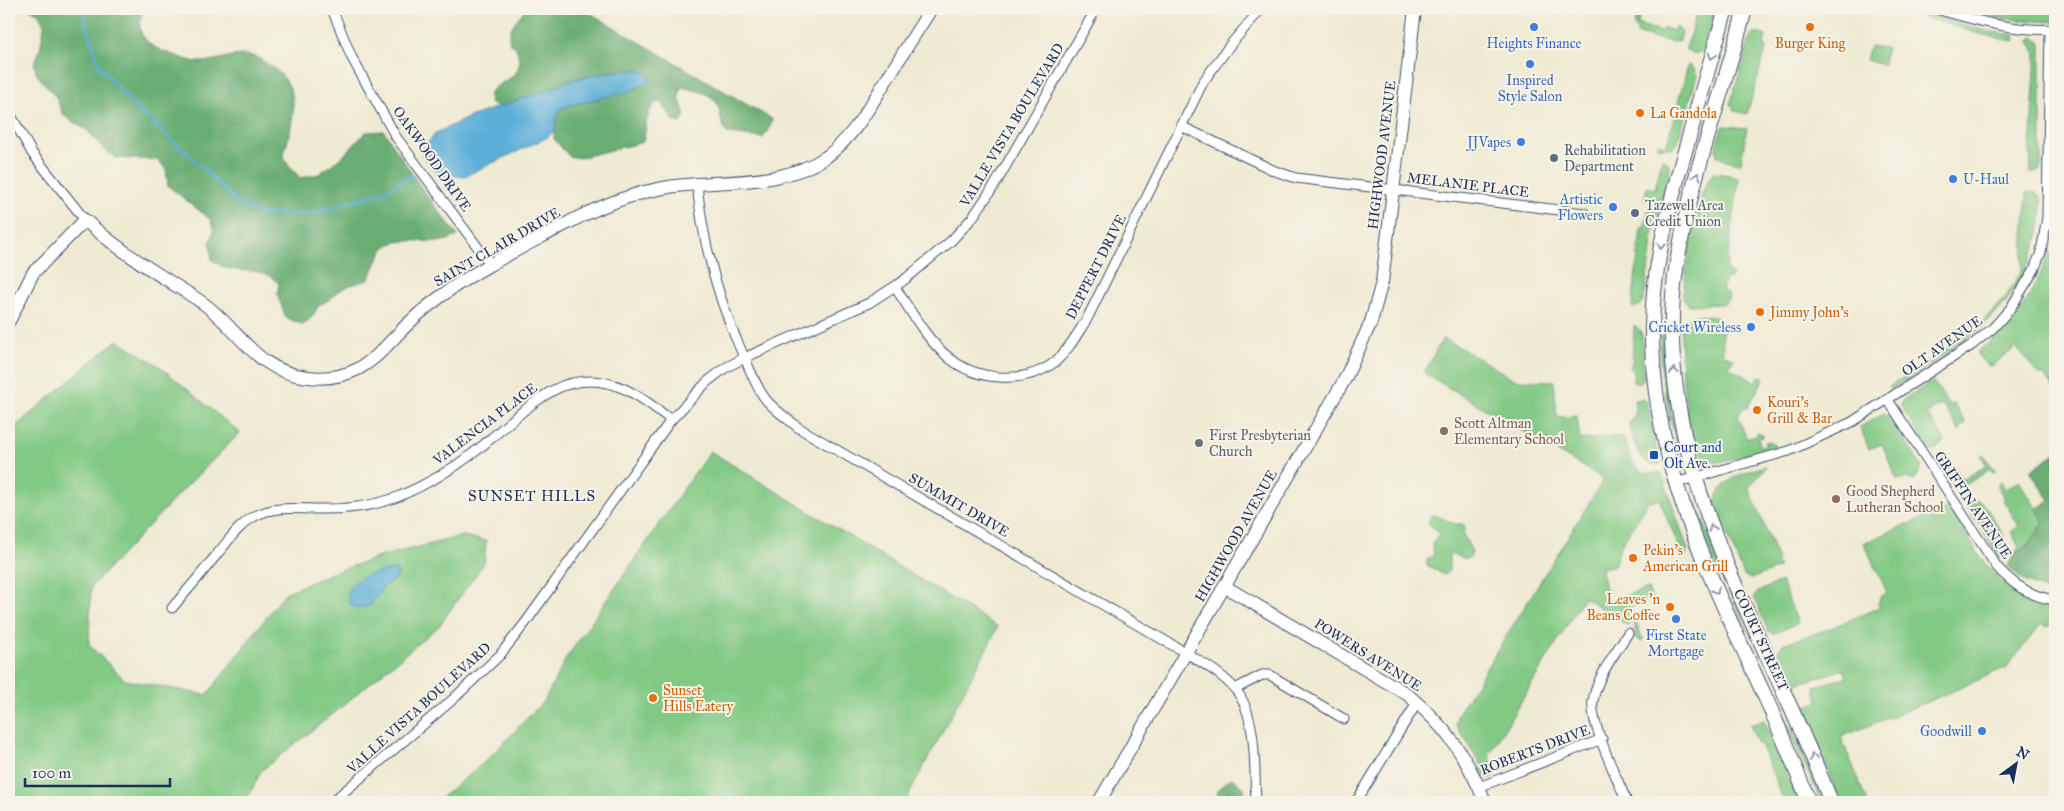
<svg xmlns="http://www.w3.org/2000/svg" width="2064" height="811" viewBox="0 0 2064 811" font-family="'IM FELL Great Primer',serif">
	<rect width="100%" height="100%" fill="#f7f3e8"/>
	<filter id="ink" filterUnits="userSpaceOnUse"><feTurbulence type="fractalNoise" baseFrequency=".02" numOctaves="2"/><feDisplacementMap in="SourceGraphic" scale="10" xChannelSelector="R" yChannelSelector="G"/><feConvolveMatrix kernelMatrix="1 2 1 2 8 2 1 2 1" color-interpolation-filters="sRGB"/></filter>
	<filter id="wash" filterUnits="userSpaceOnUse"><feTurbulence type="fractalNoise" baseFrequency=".0096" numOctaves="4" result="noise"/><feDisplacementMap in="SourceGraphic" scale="20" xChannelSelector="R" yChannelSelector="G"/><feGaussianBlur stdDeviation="1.12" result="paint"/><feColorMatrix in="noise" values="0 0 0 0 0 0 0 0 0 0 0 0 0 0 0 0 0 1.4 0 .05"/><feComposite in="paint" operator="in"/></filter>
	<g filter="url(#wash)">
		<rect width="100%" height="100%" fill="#efead2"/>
		<g fill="#82c984" stroke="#4e7c71">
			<polygon points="1638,9 1641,9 1638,24 1661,32 1664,28 1674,31 1675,26 1682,32 1680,40 1671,42 1638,34 1634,25"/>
			<path d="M1698 9H1716L1704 49C1699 54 1692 56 1686 50V47Z"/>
			<polygon points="1963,9 2055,9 2055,22 2003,19"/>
			<polygon points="1917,11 1986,31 2014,35 2015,39 2014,41 1982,35 1911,13"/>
			<polygon points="1758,33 1766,36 1764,45 1767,46 1747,114 1735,111 1730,104 1751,36"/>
			<polygon points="2033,37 2040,41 2041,45 2041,168 2038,172 2031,173 2030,149 2036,54 2030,42"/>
			<polygon points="1870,46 1887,48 1883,65 1866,60"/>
			<polygon points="1688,65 1693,67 1697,75 1677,144 1673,148 1657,147 1658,143 1666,147"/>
			<polygon points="1724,126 1747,128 1741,163 1725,160 1717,156 1716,148 1722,127"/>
			<polygon points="1662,159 1668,163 1670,168 1653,235 1644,300 1641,305 1634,308 1632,307 1641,228 1644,228 1650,202 1644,200 1647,187 1655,189"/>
			<path d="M1714 173 1729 175 1739 179 1726 270 1733 275 1730 279 1726 277 1722 290 1729 295 1727 301 1723 304 1689 305 1683 298V293C1686 272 1698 182 1714 173Z"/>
			<path d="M2027 192 2036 193 2041 197C2043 215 2039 236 2033 253 2007 324 1951 349 1893 389L1889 387 1979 326 2007 295 2022 270Z"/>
			<path d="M2048 252 2055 253V390L2043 374 2040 376 2016 347 1993 365 1988 366 1978 356V351C2012 327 2037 292 2048 252Z"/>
			<path d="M1697 315 1715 317 1722 322 1723 354 1734 359 1729 367 1755 382 1759 376 1764 379 1747 408 1744 407 1738 415 1746 438 1756 435 1758 432 1763 435V437L1758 438 1760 446 1766 445 1765 442 1770 441 1774 444V448L1716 463 1701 457 1704 453C1701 451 1698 451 1696 447 1687 429 1674 334 1685 320Z"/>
			<polygon points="1634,325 1639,329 1642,335 1644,379 1640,384 1633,382 1633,371 1630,367 1632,363"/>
			<path d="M1662 335 1665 343 1671 412 1681 461C1675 438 1653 354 1662 335Z"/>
			<path d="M1443 338 1516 380 1554 381 1557 417 1577 416 1580 440 1623 436C1630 457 1634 479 1661 472L1688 550 1686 555 1683 557 1659 499 1652 501 1649 500 1621 545 1615 564 1613 566 1601 568 1607 602 1648 588 1652 599 1630 607 1643 640 1642 642 1634 637 1637 632 1634 630 1636 626 1629 621 1627 625 1584 597 1489 755 1496 776C1489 778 1484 779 1478 773L1482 770V766L1455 723 1458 719 1456 717 1604 479 1424 373Z"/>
			<polygon points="117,340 159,366 240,433 176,497 91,587 89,645 125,680 207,695 285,593 332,573 382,556 463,536 486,541 484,563 439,626 334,713 261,771 246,802 9,802 9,432"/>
			<polygon points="1933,381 1949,405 1953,404 1966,423 1960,427 1960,431 1942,404 1927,414 1945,441 1935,450 1930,452 1901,406 1903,400"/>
			<path d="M1643 399 1648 404 1654 439 1661 464C1639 469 1635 443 1630 428L1629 423 1636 413 1634 400Z"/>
			<polygon points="1883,414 1891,419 1922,467 1914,481 1906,478 1897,480 1882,444 1869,449 1860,427"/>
			<polygon points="710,451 998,627 905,802 436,802 486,761 544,701 567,657"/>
			<polygon points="1983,454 1993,469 1996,471 1993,472 1989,470 1959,489 1962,494 1960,497 1936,460 1942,456 1948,458 1963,480 1987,465 1981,456"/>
			<path d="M1766 466 1749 488 1778 560 1776 561 1779 568 1751 579 1744 576 1715 503C1719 479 1746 472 1766 466Z"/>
			<polygon points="2019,481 2042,517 2043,524 2028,545 2015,554 2019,547 2011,532 2019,526 2003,500 2005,499 1997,486 2001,482 2006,489"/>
			<polygon points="1974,499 1984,504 2004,536 2008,547 2004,556 2000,558 1967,506 1968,503"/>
			<polygon points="1695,501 1749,633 1697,525 1692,502"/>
			<path d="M1946 508H1949C1976 548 2000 603 2054 607L2055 619 2048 627 2041 624 2007 667 1951 692 1841 737 1867 802H1840L1803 707 1818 702 1815 686 1847 677 1844 669 1794 685 1778 651 1783 644 1791 641 1826 630 1880 607 1878 604 1881 596 1887 592 1864 543Z"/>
			<polygon points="1435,515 1455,524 1463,524 1465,528 1463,534 1472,552 1471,556 1467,559 1451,554 1449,557 1449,571 1444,575 1427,565 1427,560 1434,554 1432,548 1433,541 1440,534 1428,523 1431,516"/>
			<polygon points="1781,581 1798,623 1773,634 1768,631 1754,597 1758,592"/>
			<path d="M1761 666 1809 766 1824 802H1821C1802 756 1778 713 1758 667Z"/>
			<polygon points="1764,720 1798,802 1784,802 1761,744 1758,745 1750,725"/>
		</g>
		<g fill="#69ad72" stroke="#426e68">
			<path d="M30 9H144C130 37 153 49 177 56 183 58 192 62 199 62 216 62 235 52 252 56 258 57 264 62 269 65 306 88 292 123 283 158L300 178 319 174 343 156 366 132 384 131 418 183 458 236C453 237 448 241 443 241 426 244 397 235 384 249 377 257 374 271 368 280L348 286 337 292 331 299 319 305 312 317 304 325 286 318 277 294 279 284C263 267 251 273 230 269 223 268 217 263 212 260L210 243 214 230 210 219 168 186 166 169 158 160 116 158 103 148 88 131 64 116 55 96 37 75 34 64 40 50 44 25 39 14Z"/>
			<path d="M525 9H583L772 119 771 125 763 138 728 134C719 122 722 116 717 104 712 92 692 90 681 87L679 98 685 115 681 123 674 121 662 103 657 102C645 110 647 129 643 142L579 158 569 156 554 139C554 127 556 118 563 107L638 88 639 70 587 76 568 81 551 89 499 107 491 103 488 94C505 75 529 79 515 46L510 44C506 28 517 21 525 9Z"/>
			<polygon points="2055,453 2055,569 2045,590 2023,581 2007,566 2015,554 2028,545 2043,525 2042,517 2036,509 2050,500 2030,471"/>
			<path d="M1232 778 1244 788 1246 802H1217C1216 789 1221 784 1232 778Z"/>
		</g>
		<g fill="#5cafd8" stroke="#3c6f9b">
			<polygon points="626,70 639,70 648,74 650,81 629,91 563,107 555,119 556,129 548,137 465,176 439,176 422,155 424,148 436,133 472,116 551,89 568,81 606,72"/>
			<path d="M395 570 398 572V577L384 586 371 605 359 609C354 607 348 605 348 599 345 576 380 571 395 570Z"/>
		</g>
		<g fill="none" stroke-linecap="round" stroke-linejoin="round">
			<polyline stroke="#5cafd8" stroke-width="3" points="81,9 100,67 130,102 200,165 238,203 261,214 310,214 383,192 413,175"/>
		</g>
	</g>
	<g filter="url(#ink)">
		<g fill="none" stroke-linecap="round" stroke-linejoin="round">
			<g stroke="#3b4b6f" stroke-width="11">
				<g id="street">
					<polyline points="332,9 352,58 396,137 491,265"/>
					<path d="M1936 9C1975 20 2014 32 2055 29"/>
					<polyline points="9,112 32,153 85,220"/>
					<polyline points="1181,126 1275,171 1296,178 1584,213"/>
					<path d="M697 184C703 245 718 301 744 357 751 371 756 388 767 401 776 411 788 419 799 428L1186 653C1203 663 1222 674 1235 689 1258 716 1254 769 1256 802"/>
					<path d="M895 287C911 311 926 339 948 357 976 381 1025 385 1055 362 1069 350 1077 334 1087 319L1203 82 1230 45 1261 9"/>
					<path d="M1888 400 1997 567C2013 585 2031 597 2055 600"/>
					<polyline points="1675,483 1789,451 1852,422 1972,345 1993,328 2010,309 2034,270 2041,252 2047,218 2050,30"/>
					<path d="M172 608C188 590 203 572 218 553 229 540 240 524 255 516 277 504 302 510 326 509 351 509 377 505 400 496 425 485 450 471 472 454 499 434 540 389 573 383 612 374 642 397 671 420"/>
					<polyline points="1235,689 1262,675 1270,675 1344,719"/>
					<polyline points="1479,787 1602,739"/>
					<polyline points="332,802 451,701 500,655 526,622 671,420 707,382 725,368 744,358 869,303 903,281 951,241 973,217 996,183 1096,9"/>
					<polyline points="1356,802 1417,703"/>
					<path d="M1627 802C1618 780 1589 722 1593 701 1597 676 1615 654 1628 633"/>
				</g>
			</g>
			<g stroke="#3b4b6f" stroke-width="14">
				<g id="secondary">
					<path d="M9 321 33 273 85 220C120 252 160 275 200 301 239 327 254 372 308 377 325 379 342 377 358 369 375 360 385 347 397 335 410 321 425 308 440 297 475 270 523 247 562 226 595 208 631 193 669 187 721 179 780 188 826 157 852 138 867 111 884 84 899 59 915 34 931 9"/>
					<path d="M1224 586 1407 694C1445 726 1467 756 1485 802"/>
					<polyline points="1099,802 1345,379 1371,322 1382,282 1415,9"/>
				</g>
			</g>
			<g stroke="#3b4b6f" stroke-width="16">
				<g id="primary">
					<path d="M1726 9C1713 52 1701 94 1689 137 1673 192 1657 248 1653 305 1643 444 1706 568 1762 690 1779 727 1794 765 1809 802"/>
					<path d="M1745 9C1723 93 1691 177 1677 263 1645 458 1765 629 1831 802"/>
				</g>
			</g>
			<use href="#street" stroke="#fff" stroke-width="9"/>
			<use href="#secondary" stroke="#fff" stroke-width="12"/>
			<use href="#primary" stroke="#fff" stroke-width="14"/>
		</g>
		<defs><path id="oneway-chevron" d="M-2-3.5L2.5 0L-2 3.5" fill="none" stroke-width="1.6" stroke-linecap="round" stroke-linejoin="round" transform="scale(1.25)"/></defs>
		<g stroke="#8d97ae">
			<use href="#oneway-chevron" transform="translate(1712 56) rotate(106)"/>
			<use href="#oneway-chevron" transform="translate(1697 176) rotate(-74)"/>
			<use href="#oneway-chevron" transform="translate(1661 246) rotate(102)"/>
			<use href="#oneway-chevron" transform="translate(1674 371) rotate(-95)"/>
			<use href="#oneway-chevron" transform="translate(1712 528) rotate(-110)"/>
			<use href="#oneway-chevron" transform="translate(1716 591) rotate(67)"/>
			<use href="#oneway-chevron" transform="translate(1813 757) rotate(-112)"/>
		</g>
	</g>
	<g fill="#3f7fe0" stroke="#f7f3e8" stroke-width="2">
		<circle cx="1534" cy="27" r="5"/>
		<circle cx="1530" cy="64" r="5"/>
		<circle cx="1521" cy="142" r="5"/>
		<circle cx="1953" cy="179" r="5"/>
		<circle cx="1613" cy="207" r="5"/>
		<circle cx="1751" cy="327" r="5"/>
		<circle cx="1676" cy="619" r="5"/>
		<circle cx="1982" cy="731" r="5"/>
	</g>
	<g fill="#e8710a" stroke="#f7f3e8" stroke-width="2">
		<circle cx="1810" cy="27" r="5"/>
		<circle cx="1640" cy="113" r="5"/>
		<circle cx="1760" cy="312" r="5"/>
		<circle cx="1757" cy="410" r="5"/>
		<circle cx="1633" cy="558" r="5"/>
		<circle cx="1670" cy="607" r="5"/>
		<circle cx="653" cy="698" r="5"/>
	</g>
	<g fill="#5c6f8a" stroke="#f7f3e8" stroke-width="2">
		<circle cx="1554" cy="158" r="5"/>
		<circle cx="1635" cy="213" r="5"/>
	</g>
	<g fill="#8d6e63" stroke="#f7f3e8" stroke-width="2">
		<circle cx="1444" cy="431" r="5"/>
		<circle cx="1836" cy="499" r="5"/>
	</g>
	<circle fill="#6b7280" stroke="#f7f3e8" stroke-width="2" cx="1199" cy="443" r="5"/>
	<rect fill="#1a4fb4" stroke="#f7f3e8" stroke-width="2" x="1649" y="450" width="10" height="10" rx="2.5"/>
	<g text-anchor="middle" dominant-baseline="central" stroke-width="4" stroke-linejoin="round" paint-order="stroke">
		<g font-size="14" fill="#366cbe" stroke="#f7f3e8" text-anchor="end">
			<text x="1534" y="43" text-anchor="middle">Heights Finance</text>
			<text x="1530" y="80" text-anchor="middle">Inspired<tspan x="1530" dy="16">Style Salon</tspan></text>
			<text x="1511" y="142">JJVapes</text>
			<text x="1963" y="179" text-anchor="start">U-Haul</text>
			<text x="1603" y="199">Artistic<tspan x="1603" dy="16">Flowers</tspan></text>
			<text x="1741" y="327">Cricket Wireless</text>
			<text x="1676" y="635" text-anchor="middle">First State<tspan x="1676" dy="16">Mortgage</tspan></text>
			<text x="1972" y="731">Goodwill</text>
		</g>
		<g font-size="14" fill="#c56008" stroke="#f7f3e8" text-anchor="start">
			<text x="1810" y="43" text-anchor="middle">Burger King</text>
			<text x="1650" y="113">La Gandola</text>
			<text x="1770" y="312">Jimmy John's</text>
			<text x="1767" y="402">Kouri's<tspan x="1767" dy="16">Grill &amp; Bar</tspan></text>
			<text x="1643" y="550">Pekin's<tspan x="1643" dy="16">American Grill</tspan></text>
			<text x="1660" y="599" text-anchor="end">Leaves 'n<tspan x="1660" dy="16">Beans Coffee</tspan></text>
			<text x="663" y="690">Sunset<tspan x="663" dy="16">Hills Eatery</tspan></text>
		</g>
		<g font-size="14" fill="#1b2f5e" stroke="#f7f3e8">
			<text transform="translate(1012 125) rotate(-59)">VALLE VISTA BOULEVARD</text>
			<text transform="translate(1382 155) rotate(-83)">HIGHWOOD AVENUE</text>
			<text transform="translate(432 159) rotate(55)">OAKWOOD DRIVE</text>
			<text transform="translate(1468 185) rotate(7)">MELANIE PLACE</text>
			<text transform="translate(497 247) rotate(-30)">SAINT CLAIR DRIVE</text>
			<text transform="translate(1096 267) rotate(-63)">DEPPERT DRIVE</text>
			<text transform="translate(1942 346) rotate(-35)">OLT AVENUE</text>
			<text transform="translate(485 424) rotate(-37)">VALENCIA PLACE</text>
			<text transform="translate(959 505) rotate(30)">SUMMIT DRIVE</text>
			<text transform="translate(1973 505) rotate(56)">GRIFFIN AVENUE</text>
			<text transform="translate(1236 536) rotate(-60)">HIGHWOOD AVENUE</text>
			<text transform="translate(1761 640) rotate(65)">COURT STREET</text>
			<text transform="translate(1368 655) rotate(32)">POWERS AVENUE</text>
			<text transform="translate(419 708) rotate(-42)">VALLE VISTA BOULEVARD</text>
			<text transform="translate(1535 750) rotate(-21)">ROBERTS DRIVE</text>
		</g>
		<g font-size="14" fill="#4e5e75" stroke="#f7f3e8" text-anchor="start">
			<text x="1564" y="150">Rehabilitation<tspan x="1564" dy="16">Department</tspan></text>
			<text x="1645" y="205">Tazewell Area<tspan x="1645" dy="16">Credit Union</tspan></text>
		</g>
		<g font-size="14" fill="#785e54" stroke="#f7f3e8" text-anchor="start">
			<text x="1454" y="423">Scott Altman<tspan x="1454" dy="16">Elementary School</tspan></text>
			<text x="1846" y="491">Good Shepherd<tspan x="1846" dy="16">Lutheran School</tspan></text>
		</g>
		<g font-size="14" fill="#5b616d" stroke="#f7f3e8" text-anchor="start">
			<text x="1209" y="435">First Presbyterian<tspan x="1209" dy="16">Church</tspan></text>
		</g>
		<g font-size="14" fill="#164399" stroke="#f7f3e8" text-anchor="start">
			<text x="1664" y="447">Court and<tspan x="1664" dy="16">Olt Ave.</tspan></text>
		</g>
		<g font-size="15" letter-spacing="1" fill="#1b2f5e" stroke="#f7f3e8">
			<text x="532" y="496">SUNSET HILLS</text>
		</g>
	</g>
	<rect width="2064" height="811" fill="none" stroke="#f7f3e8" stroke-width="30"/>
	<g transform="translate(2016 764) rotate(32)" stroke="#f7f3e8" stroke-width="4" paint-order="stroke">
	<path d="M0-4L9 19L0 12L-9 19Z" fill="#1b2f5e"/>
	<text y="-8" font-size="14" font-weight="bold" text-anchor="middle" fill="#1b2f5e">N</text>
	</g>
	<path d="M25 778v8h145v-8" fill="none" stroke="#1b2f5e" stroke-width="2.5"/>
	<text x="32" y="778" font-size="15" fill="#1b2f5e" stroke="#f7f3e8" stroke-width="4" paint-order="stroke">100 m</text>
</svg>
